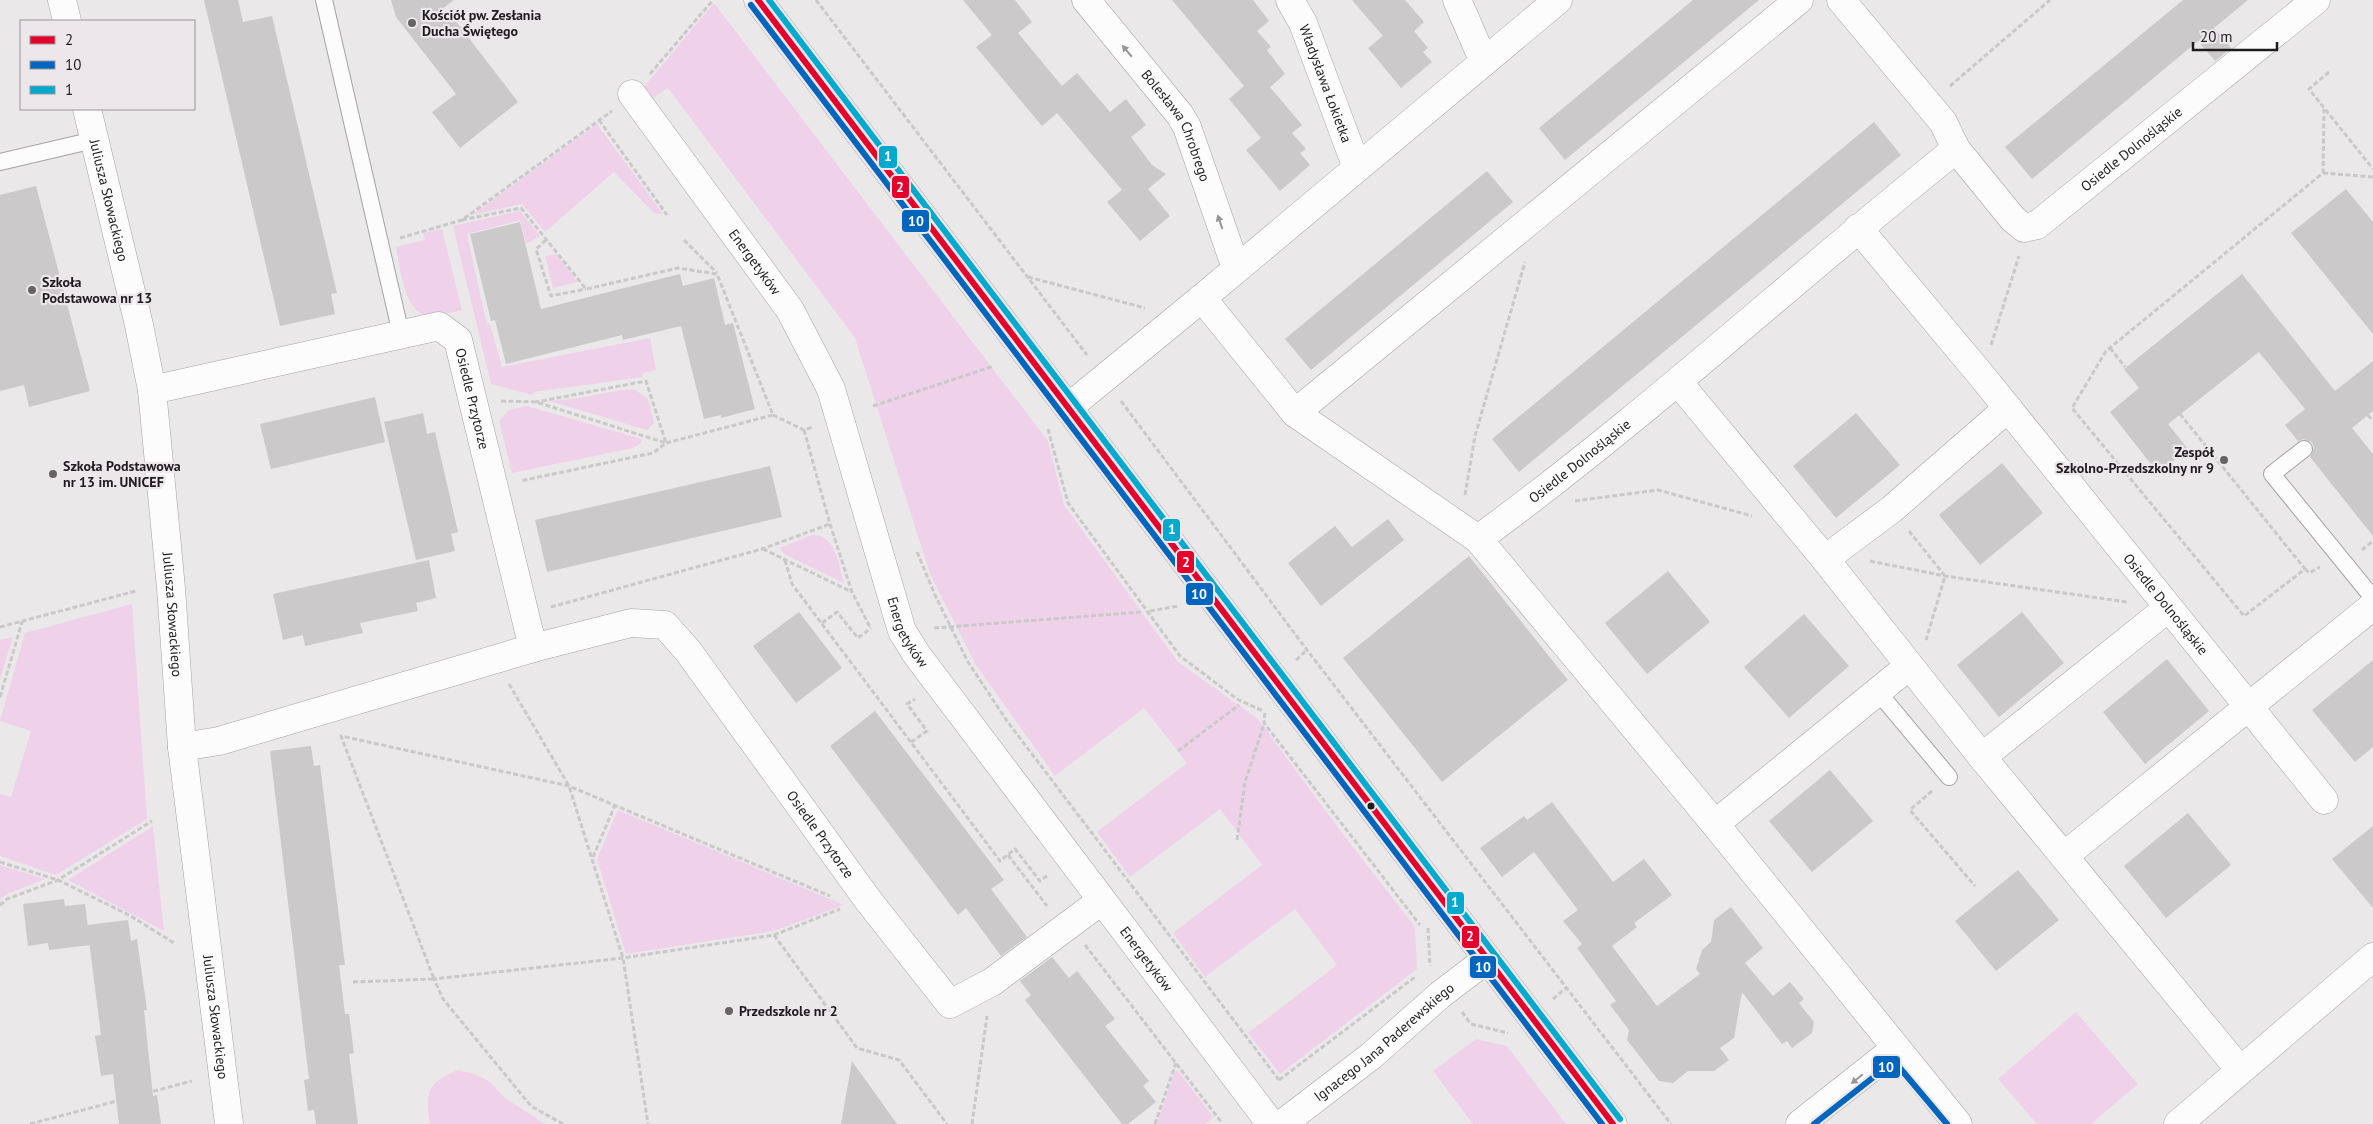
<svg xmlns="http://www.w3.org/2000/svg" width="2373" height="1124" viewBox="0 0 2373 1124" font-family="'PT Sans',sans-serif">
	<rect width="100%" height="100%" fill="#ebe8ea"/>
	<g fill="#efd2e9">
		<polygon points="714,3 1048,441 1064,505 1178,662 1258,719 1339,829 1415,927 1417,969 1280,1074 1248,1033 1337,965 1295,909 1205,977 1173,933 1262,865 1220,809 1130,877 1097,832 1187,763 1144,708 1055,776 976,665 930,574 855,338 668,88 653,98 648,97 643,88"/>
		<polygon points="597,124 663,214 654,213 614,172 545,232 522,204 472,215"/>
		<polygon points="520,211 540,236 526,244 520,220 467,234 487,325 490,324 502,367 650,338 656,370 642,373 643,377 534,392 532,395 491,384 453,226"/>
		<path d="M442 229 462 310C452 312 441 315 431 316 404 316 400 266 396 247L425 240 423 233Z"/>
		<polygon points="556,254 578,282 553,288 545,256"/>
		<path d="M634 389 648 399 654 423 647 430 549 401C578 400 605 391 634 389Z"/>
		<polygon points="527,406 642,439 641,443 633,448 512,473 499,421 509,410"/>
		<path d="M811 535C836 534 838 563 844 583L784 554 780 548Z"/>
		<polygon points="132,604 147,819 56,875 0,856 0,794 11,797 31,731 0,721 25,633"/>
		<polygon points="13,637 0,679 0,680 0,640"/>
		<polygon points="618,810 844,905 774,931 626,954 597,859"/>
		<polygon points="153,826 164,931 68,880"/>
		<polygon points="0,865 45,879 5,895 0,899"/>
		<polygon points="2076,1012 2138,1084 2091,1124 2037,1124 1998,1079"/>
		<polygon points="1476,1039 1507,1046 1566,1124 1473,1124 1433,1071"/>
		<path d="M458 1070 477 1075 490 1082 505 1098 545 1124H430C425 1092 427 1083 458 1070Z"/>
		<polygon points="1175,1071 1178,1071 1213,1117 1206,1124 1157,1124"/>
	</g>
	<g fill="#cbc9ca">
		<polygon points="204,0 238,0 243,22 272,16 337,293 331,294 335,314 280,326"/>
		<polygon points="391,0 454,0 437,13 455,20 518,102 460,148 432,112 456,94 396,17"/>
		<polygon points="963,0 1015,0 1032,22 1018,33 1062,86 1077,73 1110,112 1126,99 1146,125 1131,137 1152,165 1166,174 1148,189 1170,216 1140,241 1107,202 1122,190 1057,113 1042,126 976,47 992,35"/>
		<polygon points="1172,0 1253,0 1269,21 1257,31 1271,47 1267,50 1285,74 1270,87 1302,125 1292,133 1306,149 1300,153 1310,165 1280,191 1246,150 1261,138 1229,99 1244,86"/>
		<polygon points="1352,0 1405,0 1424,22 1414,31 1428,48 1423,52 1432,62 1401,88 1368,48 1383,36"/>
		<polygon points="1693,0 1759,0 1565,160 1539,128"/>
		<polygon points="2183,0 2248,0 2214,28 2231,48 2215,61 2198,41 2032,179 2005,147"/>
		<polygon points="1874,122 1901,155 1519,472 1492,439"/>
		<polygon points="1487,171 1513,202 1311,370 1285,339"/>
		<polygon points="36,186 90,391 29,407 24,385 0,391 0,195"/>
		<polygon points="2346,189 2373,222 2373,334 2291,233"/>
		<polygon points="520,222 541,309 680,274 683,286 714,278 725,325 733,323 755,409 721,418 721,415 704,419 681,326 623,340 622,335 506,364 495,320 491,321 470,234"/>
		<polygon points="2242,274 2335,391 2373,361 2373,411 2352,428 2373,454 2373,536 2310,457 2314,448 2312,442 2303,439 2298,441 2285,425 2305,409 2259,352 2168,424 2188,449 2158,473 2110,412 2139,388 2124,369"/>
		<polygon points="375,397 385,442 271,469 260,424"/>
		<polygon points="423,413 427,434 435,432 458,532 451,534 455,551 416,560 384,422"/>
		<polygon points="1856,413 1900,465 1836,518 1793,466"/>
		<polygon points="2002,463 2043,513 1980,565 1939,515"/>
		<polygon points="770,466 782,517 547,572 535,520"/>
		<polygon points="1388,519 1404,540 1321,606 1288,563 1335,526 1352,547"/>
		<polygon points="1469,556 1568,680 1442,782 1343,658"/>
		<polygon points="429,560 436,598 416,603 418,611 360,623 363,633 305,646 303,635 283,640 273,594"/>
		<polygon points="1668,571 1710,622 1647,674 1605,623"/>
		<polygon points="799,612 842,668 796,703 753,646"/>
		<polygon points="2022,612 2064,663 1999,717 1957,665"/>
		<polygon points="1804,614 1849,666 1789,718 1744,667"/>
		<polygon points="2167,659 2209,711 2145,764 2103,712"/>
		<polygon points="2373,660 2373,747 2355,762 2312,710"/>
		<polygon points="875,711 1004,880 991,889 1027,937 1001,956 966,908 958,915 830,746"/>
		<polygon points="311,746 314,766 320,765 345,965 339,965 345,1014 349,1014 354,1053 349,1054 358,1124 316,1124 314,1110 308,1111 304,1080 309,1079 270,751"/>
		<polygon points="1830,770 1873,821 1812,872 1769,821"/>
		<polygon points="1552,802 1613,882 1644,859 1672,895 1634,923 1637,927 1612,946 1657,1006 1700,974 1696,969 1702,950 1711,942 1714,920 1731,907 1763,948 1745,963 1773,996 1790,982 1804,999 1799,1003 1814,1022 1812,1033 1792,1048 1787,1041 1782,1044 1742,992 1734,1038 1720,1048 1729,1060 1714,1071 1688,1071 1673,1083 1659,1081 1627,1040 1629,1030 1610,1005 1616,1001 1577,948 1582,944 1563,921 1578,910 1534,852 1502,877 1480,848 1524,816 1527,820"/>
		<polygon points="2188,813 2231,865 2166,918 2124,866"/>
		<polygon points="2373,826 2373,908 2332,859"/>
		<polygon points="2018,870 2059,920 1996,971 1955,921"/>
		<polygon points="64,899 65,906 85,904 90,945 49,950 48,943 28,946 23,904"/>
		<polygon points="128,920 131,941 137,939 147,1010 144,1010 153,1096 157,1095 161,1124 119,1124 113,1074 101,1076 95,1036 101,1035 87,925"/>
		<polygon points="1052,957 1069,978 1077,971 1115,1019 1105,1026 1149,1081 1143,1086 1156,1102 1128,1124 1122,1124 1025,1000 1031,995 1020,981"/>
		<polygon points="852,1061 897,1124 841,1124"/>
	</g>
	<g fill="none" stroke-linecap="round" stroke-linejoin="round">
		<g stroke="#a5a2a4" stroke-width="18">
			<g id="lane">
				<polyline points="324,0 401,334"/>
				<polyline points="0,162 94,140"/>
				<polyline points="2304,449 2272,474 2373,598"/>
				<polyline points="1878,692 1949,777"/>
			</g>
		</g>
		<g stroke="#a5a2a4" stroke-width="29">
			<g id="street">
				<polyline points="62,0 67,21"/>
				<path id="s1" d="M1086 0 1180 115 1187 127 1236 268"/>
				<path id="s2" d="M1290 0 1303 23 1357 168"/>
				<polyline points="1457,0 1484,62"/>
				<path id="s3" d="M1841 0 1943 122 1956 149 2013 219 2024 228 2037 225 2316 0"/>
				<path id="s4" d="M632 94 790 310 831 389 902 631 917 655 1271 1124"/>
				<path id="s5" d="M87 109 139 325 152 390 171 588 182 747 229 1124"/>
				<path id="s6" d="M1858 228 1981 375 2324 800"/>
				<polyline points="1202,298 1295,413 1478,539 1715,824 1958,1124"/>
				<polyline points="1678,382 1825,559 1982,757 2240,1070"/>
				<path id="s7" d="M152 390 439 326 458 340 533 648 219 741 182 747"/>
				<polyline points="1069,407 1202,298 1558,0"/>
				<polyline points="1295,413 1799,0"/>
				<path id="s8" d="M1478 539C1644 418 1796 277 1956 149"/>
				<polyline points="1825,559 1892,509 2008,408"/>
				<path id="s9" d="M533 648 631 623 665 625 688 651 868 900 950 1004 992 982 1101 901"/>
				<polyline points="1982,757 2168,608"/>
				<polyline points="1715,824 1909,666"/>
				<polyline points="2064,856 2373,606"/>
				<path id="s10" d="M1282 1124 1371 1056 1440 995 1487 959"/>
				<polyline points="1800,1124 1895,1049"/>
				<polyline points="2178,1124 2373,957"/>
			</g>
		</g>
		<g stroke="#a5a2a4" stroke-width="29">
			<polyline id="secondary" points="758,0 1613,1124"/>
		</g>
		<g stroke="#cac9ca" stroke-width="3" stroke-dasharray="5 2.5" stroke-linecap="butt">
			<polyline points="816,0 1087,355"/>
			<polyline points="2329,72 2309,89 2373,169"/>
			<polyline points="650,74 713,0"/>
			<polyline points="1950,86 2050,0"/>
			<polyline points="599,120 667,215"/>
			<polyline points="2323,173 2373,177"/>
			<polyline points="462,220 521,208 586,289 678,268 717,274 773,415 666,443 653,453 520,481"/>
			<polyline points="400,238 462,220 612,111"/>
			<polyline points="546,240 536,249 551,296 586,289"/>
			<polyline points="684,240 717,273"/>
			<polyline points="1028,277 1145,308"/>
			<polyline points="1991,345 2019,256"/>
			<polyline points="2110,348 2125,367"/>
			<polyline points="501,401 536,402 666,443 646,381 536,402"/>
			<polyline points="1121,401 1307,650 1671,1124"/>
			<polyline points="873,406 994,366"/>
			<polyline points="2180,414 2305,569 2244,616 2072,408 2106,351 2323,173 2324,109"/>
			<polyline points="773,415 804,430 813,427"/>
			<polyline points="2368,415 2373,421"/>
			<polyline points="1048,429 1068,503 1180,656 1237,699 1263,711"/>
			<polyline points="804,430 830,524 852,592 870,627"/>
			<polyline points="1465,495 1475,436 1525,262"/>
			<polyline points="1575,501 1658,490 1752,516"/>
			<polyline points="1909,531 1945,576 1926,640"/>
			<polyline points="763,549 852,592"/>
			<polyline points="2362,550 2373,541"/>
			<polyline points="917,552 935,595 968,662 1007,721 1279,1080"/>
			<polyline points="785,560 792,584 1000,861 1015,849 1040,881 1048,875"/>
			<polyline points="1870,561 1945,576 2127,602"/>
			<polyline points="2305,569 2309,573 2320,567"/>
			<polyline points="551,607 762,549 830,524"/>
			<polyline points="1150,611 1178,606"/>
			<polyline points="822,623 837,612 858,638 871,628"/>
			<polyline points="0,627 136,591"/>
			<polyline points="934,628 1142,612"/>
			<polyline points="1296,660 1307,650"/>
			<polyline points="509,684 569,786 623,958 648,1124"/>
			<polyline points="0,697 22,622"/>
			<polyline points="1265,713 1264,723 1420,925"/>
			<polyline points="911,742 927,731 907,704 915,699"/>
			<polyline points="1178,751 1239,705"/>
			<polyline points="1932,791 1910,810 1975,886"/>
			<polyline points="1237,840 1245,782 1264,724"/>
			<polyline points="1008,855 1047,906"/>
			<polyline points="593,857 615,805"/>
			<polyline points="0,862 58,880 129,915 174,943"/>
			<polyline points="0,905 7,899 58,880 152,821"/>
			<polyline points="1428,928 1430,966"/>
			<polyline points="774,935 857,1048 899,1060 947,1124"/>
			<polyline points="1085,945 1222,1123"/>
			<polyline points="353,982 434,979 341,736 569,786 830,896"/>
			<polyline points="1553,999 1566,988"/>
			<polyline points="1462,1012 1471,1024 1508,1033"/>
			<polyline points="1279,1080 1415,977"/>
			<polyline points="30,1124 192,1081"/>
			<polyline points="563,1124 531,1106 443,999 434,979 623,958 774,935 840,909"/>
			<polyline points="972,1124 987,1016"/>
			<polyline points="1155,1124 1176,1063"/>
		</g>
		<use href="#lane" stroke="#fcfcfc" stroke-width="16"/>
		<use href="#street" stroke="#fcfcfc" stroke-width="28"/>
		<use href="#secondary" stroke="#f9f6f8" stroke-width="28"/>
		<g stroke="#ece7eb" stroke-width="10">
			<polyline id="bus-1" points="758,0 1613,1124"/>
		</g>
		<g stroke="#ece7eb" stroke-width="10">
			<g id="bus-2">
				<polyline points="751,5 1602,1124"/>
				<polyline points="1814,1124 1894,1061 1947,1124"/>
			</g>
		</g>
		<g stroke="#ece7eb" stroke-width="10">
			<polyline id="bus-3" points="769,0 1620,1119"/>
		</g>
		<use href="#bus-1" stroke="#e4002b" stroke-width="6"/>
		<use href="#bus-2" stroke="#0065bd" stroke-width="6"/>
		<use href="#bus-3" stroke="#00a9ce" stroke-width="6"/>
	</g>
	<defs><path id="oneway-solid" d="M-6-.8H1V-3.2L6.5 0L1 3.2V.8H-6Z" transform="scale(1.25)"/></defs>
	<g fill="#989798">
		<use href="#oneway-solid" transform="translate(1127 51) rotate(-130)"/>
		<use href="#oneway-solid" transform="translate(1220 222) rotate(-109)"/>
		<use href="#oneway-solid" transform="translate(1857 1079) rotate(141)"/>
	</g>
	<g fill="#666365" stroke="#ece7eb" stroke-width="2">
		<circle cx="412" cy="23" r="5"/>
		<circle cx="32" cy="290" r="5"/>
		<circle cx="2224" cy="460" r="5"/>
		<circle cx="53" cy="474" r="5"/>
		<circle cx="729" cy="1011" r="5"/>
	</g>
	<circle fill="#1e1c1e" stroke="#ece7eb" stroke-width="2" cx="1371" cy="806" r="4.5"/>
	<g text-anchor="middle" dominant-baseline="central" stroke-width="4.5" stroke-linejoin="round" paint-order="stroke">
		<g font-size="14" font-weight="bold" fill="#1e1c1e" stroke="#ece7eb" text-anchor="start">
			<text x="422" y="15">Kościół pw. Zesłania<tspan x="422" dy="16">Ducha Świętego</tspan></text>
			<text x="42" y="282">Szkoła<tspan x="42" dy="16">Podstawowa nr 13</tspan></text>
			<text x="2214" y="452" text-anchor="end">Zespół<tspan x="2214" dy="16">Szkolno-Przedszkolny nr 9</tspan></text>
			<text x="63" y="466">Szkoła Podstawowa<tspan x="63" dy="16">nr 13 im. UNICEF</tspan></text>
			<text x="739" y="1011">Przedszkole nr 2</text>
		</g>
		<g font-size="14" fill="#1e1c1e" stroke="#ece7eb">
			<text stroke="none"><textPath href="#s2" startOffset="91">Władysława Łokietka</textPath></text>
			<text stroke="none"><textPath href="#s1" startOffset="156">Bolesława Chrobrego</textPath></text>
			<text stroke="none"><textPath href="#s3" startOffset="428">Osiedle Dolnośląskie</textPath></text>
			<text stroke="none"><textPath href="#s5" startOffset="94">Juliusza Słowackiego</textPath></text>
			<text stroke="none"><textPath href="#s4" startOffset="208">Energetyków</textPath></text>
			<text stroke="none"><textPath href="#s7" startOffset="378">Osiedle Przytorze</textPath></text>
			<text stroke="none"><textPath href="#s8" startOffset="128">Osiedle Dolnośląskie</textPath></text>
			<text stroke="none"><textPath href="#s6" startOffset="486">Osiedle Dolnośląskie</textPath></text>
			<text stroke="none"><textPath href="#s5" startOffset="514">Juliusza Słowackiego</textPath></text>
			<text stroke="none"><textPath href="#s4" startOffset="612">Energetyków</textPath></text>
			<text stroke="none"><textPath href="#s9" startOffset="396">Osiedle Przytorze</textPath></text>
			<text stroke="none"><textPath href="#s4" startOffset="1018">Energetyków</textPath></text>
			<text stroke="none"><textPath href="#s5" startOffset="919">Juliusza Słowackiego</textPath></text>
			<text stroke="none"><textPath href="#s10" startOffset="131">Ignacego Jana Paderewskiego</textPath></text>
		</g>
	</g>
	<g stroke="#ece7eb" stroke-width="2">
		<rect x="878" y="145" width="20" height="24" rx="5" fill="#00a9ce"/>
		<rect x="891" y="175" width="19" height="24" rx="5" fill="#e4002b"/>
		<rect x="901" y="209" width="29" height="24" rx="5" fill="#0065bd"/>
		<rect x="1162" y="518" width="19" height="24" rx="5" fill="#00a9ce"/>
		<rect x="1176" y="550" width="19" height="24" rx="5" fill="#e4002b"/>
		<rect x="1185" y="582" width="29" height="24" rx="5" fill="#0065bd"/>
		<rect x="1446" y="891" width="19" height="24" rx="5" fill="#00a9ce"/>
		<rect x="1461" y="925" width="19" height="24" rx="5" fill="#e4002b"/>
		<rect x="1469" y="955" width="28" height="24" rx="5" fill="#0065bd"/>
		<rect x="1872" y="1055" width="29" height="24" rx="5" fill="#0065bd"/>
	</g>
	<g font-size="14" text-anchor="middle" font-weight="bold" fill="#fff">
		<text x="888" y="161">1</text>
		<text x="900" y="192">2</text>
		<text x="916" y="226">10</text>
		<text x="1172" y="534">1</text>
		<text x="1186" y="567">2</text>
		<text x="1199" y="599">10</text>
		<text x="1455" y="907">1</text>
		<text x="1470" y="941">2</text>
		<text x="1483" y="972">10</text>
		<text x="1886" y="1072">10</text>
	</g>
	<rect x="20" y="20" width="175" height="90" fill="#ece7eb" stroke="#9a9699"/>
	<rect x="30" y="36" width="25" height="8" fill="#e4002b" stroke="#9a9699"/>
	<text x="65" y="45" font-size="15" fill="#1e1c1e">2</text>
	<rect x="30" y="61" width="25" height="8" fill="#0065bd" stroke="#9a9699"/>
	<text x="65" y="70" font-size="15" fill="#1e1c1e">10</text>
	<rect x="30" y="86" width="25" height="8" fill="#00a9ce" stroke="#9a9699"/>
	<text x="65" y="95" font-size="15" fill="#1e1c1e">1</text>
	<path d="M2193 42v8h84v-8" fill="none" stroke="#1e1c1e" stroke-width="2.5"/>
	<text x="2200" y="42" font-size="15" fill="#1e1c1e" stroke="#ece7eb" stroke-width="4" paint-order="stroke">20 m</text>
</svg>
